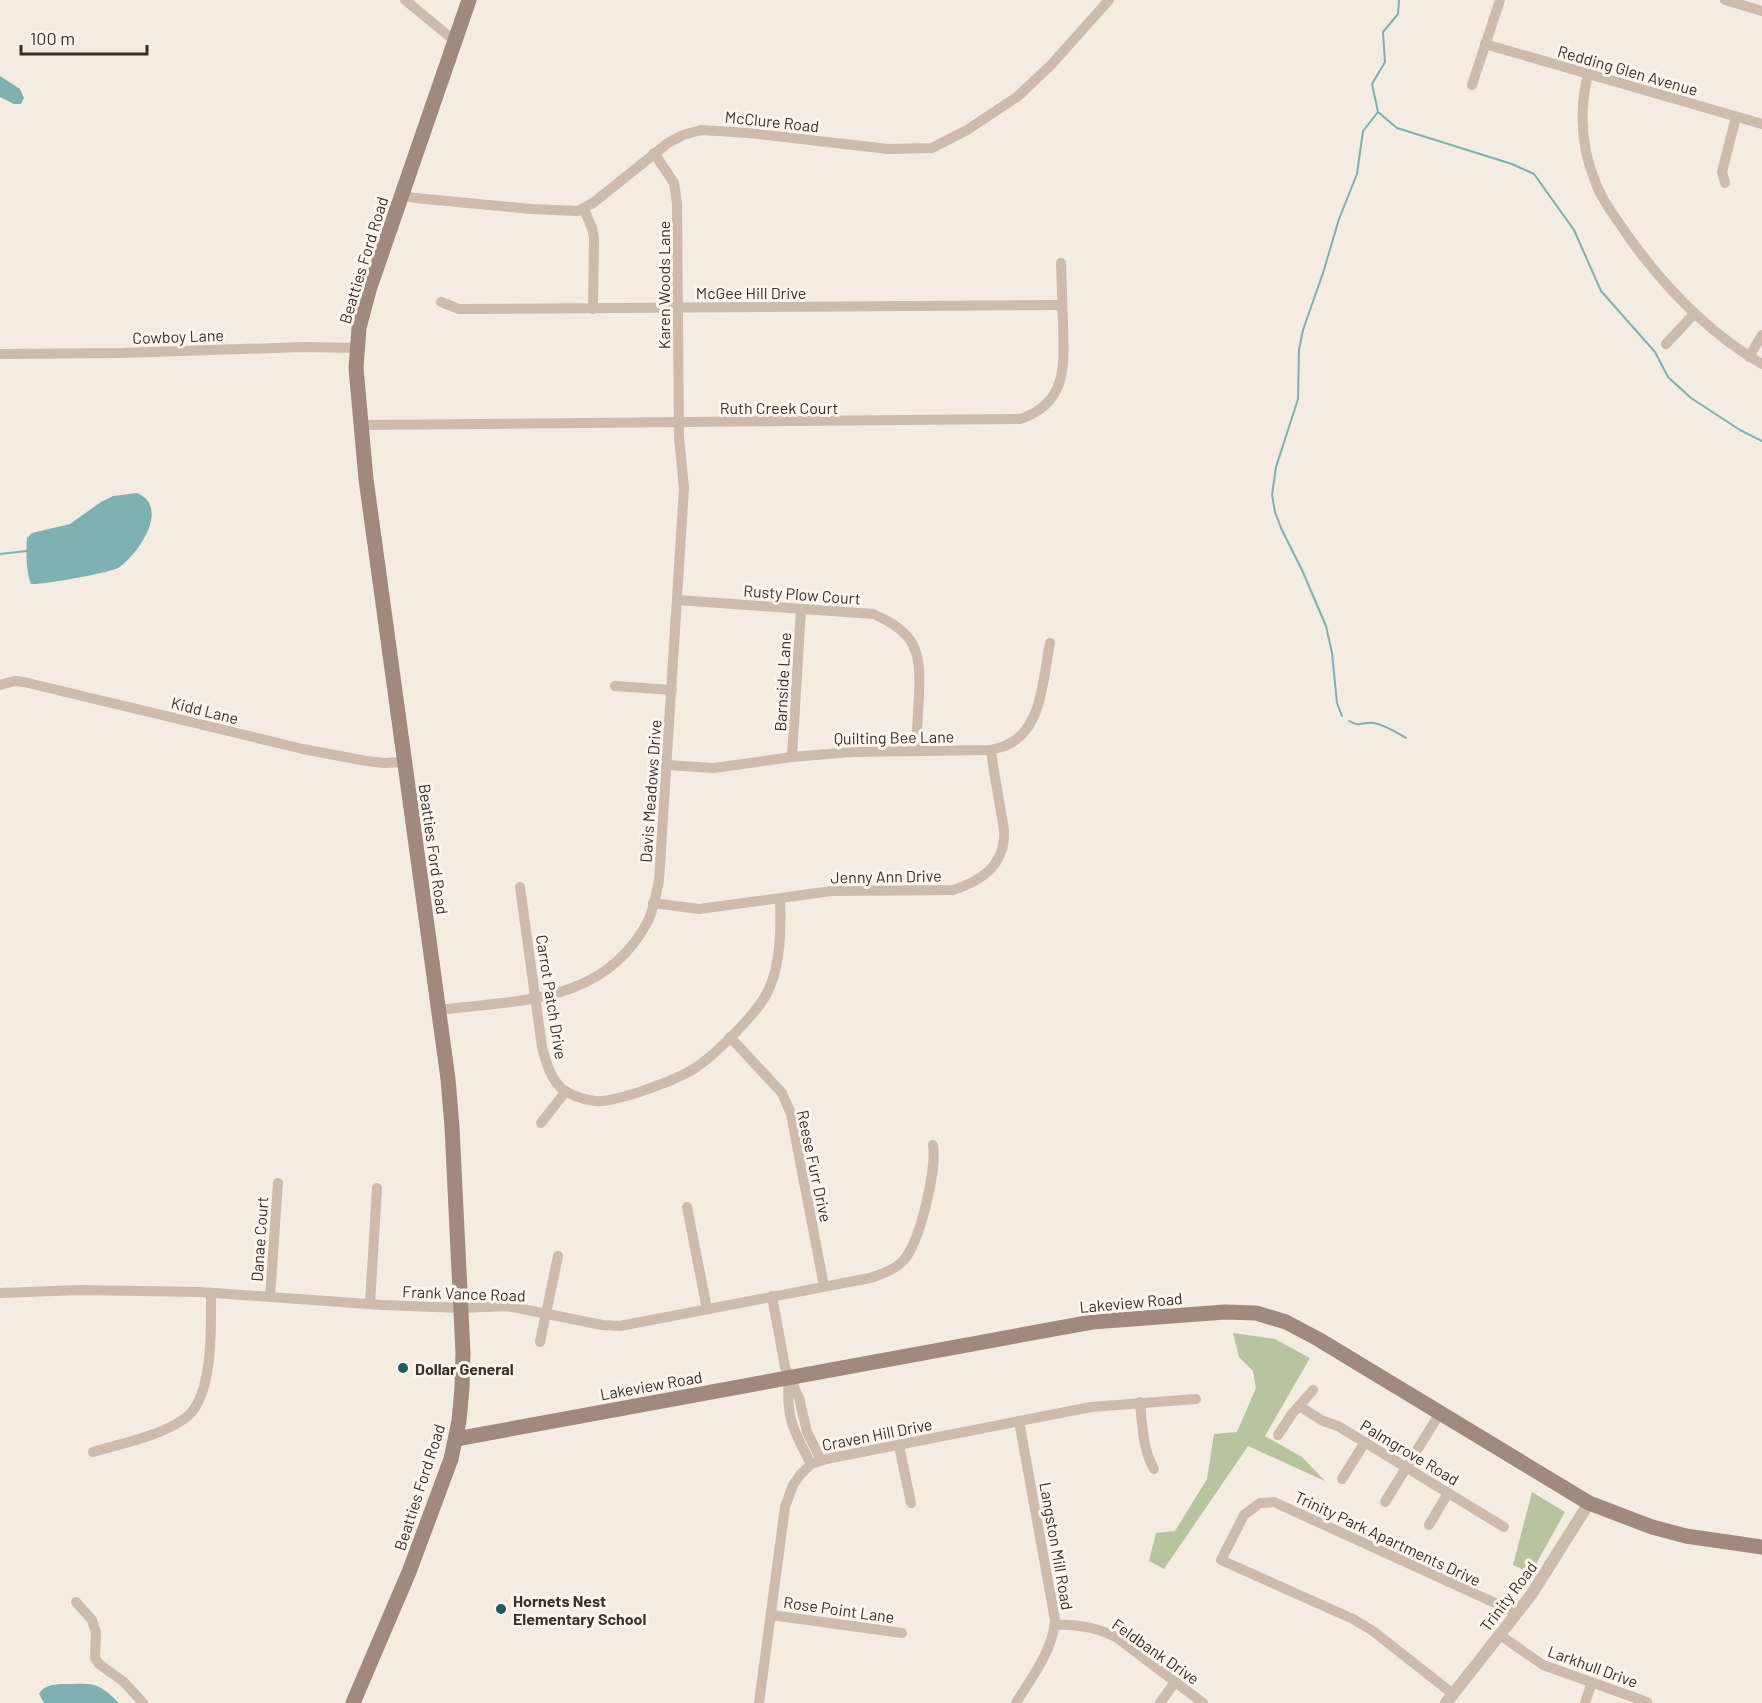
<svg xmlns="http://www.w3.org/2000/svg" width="1762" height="1703" viewBox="0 0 1762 1703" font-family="Barlow,sans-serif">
	<rect width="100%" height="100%" fill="#f4ebe1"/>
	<g fill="#b8c4a0">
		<polygon points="1233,1333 1275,1339 1310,1358 1265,1436 1302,1457 1325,1481 1248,1446 1164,1569 1149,1561 1156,1533 1175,1531 1207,1479 1214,1434 1237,1432 1256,1388 1253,1371 1239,1357"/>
		<polygon points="1532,1492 1565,1512 1531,1573 1513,1565"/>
	</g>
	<g fill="#7fb0b2">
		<polygon points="0,76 20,89 24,98 21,104 14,104 0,97"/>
		<path d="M137 493C171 507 138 555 118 568 108 573 43 585 31 584 26 571 26 552 27 538L32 533 70 524 101 502 113 496Z"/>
		<path d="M61 1684C92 1684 96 1680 119 1703H44L39 1694C44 1685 52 1685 61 1684Z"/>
	</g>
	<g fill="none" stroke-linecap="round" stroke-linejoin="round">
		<g stroke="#7fb0b2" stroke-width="2">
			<polyline points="1378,112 1397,128 1512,164 1534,174 1574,230 1601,291 1655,352 1668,377 1691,398 1740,430 1762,441"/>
			<polyline points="0,554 27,551"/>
			<polyline points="1342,716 1337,703 1332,653 1326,626 1302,570 1281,528 1275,512 1272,495 1276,467 1298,399 1299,350 1303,330 1323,273 1339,219 1357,174 1363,131 1378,112 1372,84 1385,62 1383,32 1398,14 1399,0"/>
			<path d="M1349 721C1361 728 1362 721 1374 723 1385 725 1396 732 1406 738"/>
		</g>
		<g stroke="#cdbbac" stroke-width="10">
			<polyline points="405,0 456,42"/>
			<polyline points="1725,0 1762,11"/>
			<polyline points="1485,44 1762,124"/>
			<path d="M1588 74C1579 110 1581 146 1595 181 1602 201 1616 218 1628 236 1665 288 1707 332 1762 364"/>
			<polyline points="1472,85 1500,0"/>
			<polyline points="1725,183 1722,172 1736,117"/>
			<polyline points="402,195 415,198 531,209 578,211 593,203 668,143 683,135 701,130 749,133 888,149 932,148 967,130 1017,97 1051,65 1109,0"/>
			<polyline points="584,209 592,228 594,238 593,309"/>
			<polyline points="441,302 459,309 1062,305"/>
			<polyline points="1666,344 1694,314"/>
			<polyline points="0,354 122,353 304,347 357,348"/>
			<polyline points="1749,357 1762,335"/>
			<path d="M361 425 1020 419C1068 403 1064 365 1063 323 1062 303 1062 283 1061 263"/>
			<path d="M678 600 873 614C916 632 921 651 919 695 918 714 917 732 916 751"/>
			<polyline points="0,685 15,681 24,682 303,749 366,761 385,763 403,762"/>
			<polyline points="615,686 672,690"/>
			<polyline points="792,757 801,609"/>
			<path d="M666 765 714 768 792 757 852 752 991 750C997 748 1004 747 1009 744 1043 727 1043 676 1050 643"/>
			<path d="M520 887 542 1047C546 1062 550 1077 561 1088 569 1095 585 1100 595 1101 615 1103 677 1080 695 1068 715 1055 760 1011 769 989 781 962 781 928 780 899"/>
			<path d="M653 903 699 909 832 891 953 890C979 882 1002 868 1004 838 1005 827 1001 816 1000 806 997 787 993 769 991 750"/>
			<path d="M438 1010C519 1000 605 1004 648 921 654 909 656 893 659 881L684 488 679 437 677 203 674 183 654 153"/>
			<polyline points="730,1037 782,1093 791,1114 824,1286"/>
			<polyline points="541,1123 566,1091"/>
			<polyline points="687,1207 707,1309"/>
			<path d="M0 1293 80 1290 200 1292 382 1305 461 1308 507 1306 602 1325 620 1326 870 1278C882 1274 894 1270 903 1261 920 1243 937 1169 933 1145"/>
			<polyline points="772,1296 785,1367 799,1398 807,1432 821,1460"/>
			<polyline points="270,1297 278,1183"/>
			<polyline points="370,1304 377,1188"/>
			<polyline points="540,1342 558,1256"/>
			<path d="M789 1379C785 1416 794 1432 811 1464"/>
			<path d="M1140 1402C1142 1424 1143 1450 1154 1469"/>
			<polyline points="1299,1406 1323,1421 1338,1426 1504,1527"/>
			<polyline points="1278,1435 1292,1414 1313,1390"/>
			<polyline points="899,1446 911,1503"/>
			<path d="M93 1452C122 1443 158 1437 184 1419 214 1400 211 1326 211 1293"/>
			<polyline points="1342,1479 1365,1442"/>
			<polyline points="1385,1502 1440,1413"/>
			<polyline points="1429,1525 1448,1493"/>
			<polyline points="76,1602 92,1620 96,1633 95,1658 99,1664 124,1682 143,1703"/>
			<polyline points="771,1615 902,1633"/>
			<path d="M1055 1625C1077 1624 1096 1627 1116 1637L1203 1703"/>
			<polyline points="1500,1635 1543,1665 1647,1702"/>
			<polyline points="1453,1694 1373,1631 1353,1619 1221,1560 1244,1515 1260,1503 1274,1502 1517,1613"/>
			<polyline points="759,1703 785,1507 793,1485 800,1475 811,1464 826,1459 1091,1407 1196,1399"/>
			<path d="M1016 1703C1031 1678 1053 1651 1055 1620L1019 1421"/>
			<polyline points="1160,1703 1175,1682"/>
			<polyline points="1585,1703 1592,1682"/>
		</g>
		<polyline stroke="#cdbbac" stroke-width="12" points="1446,1703 1531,1595 1589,1503"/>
		<g stroke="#a18a7d" stroke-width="15">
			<polyline points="456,1439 1092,1322 1225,1312 1256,1313 1286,1322 1318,1339 1589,1503 1652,1527 1686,1536 1762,1547"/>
			<polyline points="353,1703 409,1572 451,1459 459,1421 462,1388 463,1353 452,1127 448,1079 366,479 356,368 359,328 369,290 469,0"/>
		</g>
	</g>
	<g fill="#1f5a5e" stroke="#fbf5ee" stroke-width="2">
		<circle cx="403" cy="1368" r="6"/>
		<circle cx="501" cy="1609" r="6"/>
	</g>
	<g text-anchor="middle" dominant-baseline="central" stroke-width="6" stroke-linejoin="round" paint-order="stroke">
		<g font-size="16" fill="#3b302b" stroke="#fbf5ee">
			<text transform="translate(1628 70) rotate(16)">Redding Glen Avenue</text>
			<text transform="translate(772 121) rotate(6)">McClure Road</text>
			<text transform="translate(363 260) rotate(-73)">Beatties Ford Road</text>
			<text transform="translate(663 285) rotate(-90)">Karen Woods Lane</text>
			<text x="751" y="292">McGee Hill Drive</text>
			<text transform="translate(178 336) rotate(-2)">Cowboy Lane</text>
			<text x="779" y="407">Ruth Creek Court</text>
			<text transform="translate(802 594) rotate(4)">Rusty Plow Court</text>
			<text transform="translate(782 682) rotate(-87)">Barnside Lane</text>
			<text transform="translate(205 710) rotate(14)">Kidd Lane</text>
			<text transform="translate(894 737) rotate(-1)">Quilting Bee Lane</text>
			<text transform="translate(650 791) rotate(-86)">Davis Meadows Drive</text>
			<text transform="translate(434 849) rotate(82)">Beatties Ford Road</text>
			<text transform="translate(886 876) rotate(-1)">Jenny Ann Drive</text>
			<text transform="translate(552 997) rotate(81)">Carrot Patch Drive</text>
			<text transform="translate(815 1166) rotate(78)">Reese Furr Drive</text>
			<text transform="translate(259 1239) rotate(-86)">Danae Court</text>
			<text transform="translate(464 1293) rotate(2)">Frank Vance Road</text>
			<text transform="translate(1131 1302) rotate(-5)">Lakeview Road</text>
			<text transform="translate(651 1385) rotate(-10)">Lakeview Road</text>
			<text transform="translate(877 1434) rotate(-11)">Craven Hill Drive</text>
			<text transform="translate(1410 1452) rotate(31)">Palmgrove Road</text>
			<text transform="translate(419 1487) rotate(-72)">Beatties Ford Road</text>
			<text transform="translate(1388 1538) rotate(25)">Trinity Park Apartments Drive</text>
			<text transform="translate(1057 1546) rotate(80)">Langston Mill Road</text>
			<text transform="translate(1508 1596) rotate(-53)">Trinity Road</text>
			<text transform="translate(839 1609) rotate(8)">Rose Point Lane</text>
			<text transform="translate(1156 1651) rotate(35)">Feldbank Drive</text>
			<text transform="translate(1593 1666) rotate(20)">Larkhull Drive</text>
		</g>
		<g font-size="16" font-weight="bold" fill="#3b302b" stroke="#fbf5ee" text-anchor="start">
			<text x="415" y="1368">Dollar General</text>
			<text x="513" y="1600">Hornets Nest<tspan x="513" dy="18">Elementary School</tspan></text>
		</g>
	</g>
	<path d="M21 45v9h126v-9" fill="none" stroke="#3b302b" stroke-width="3"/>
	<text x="30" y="45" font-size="18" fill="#3b302b" stroke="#fbf5ee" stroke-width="4.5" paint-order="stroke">100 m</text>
</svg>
